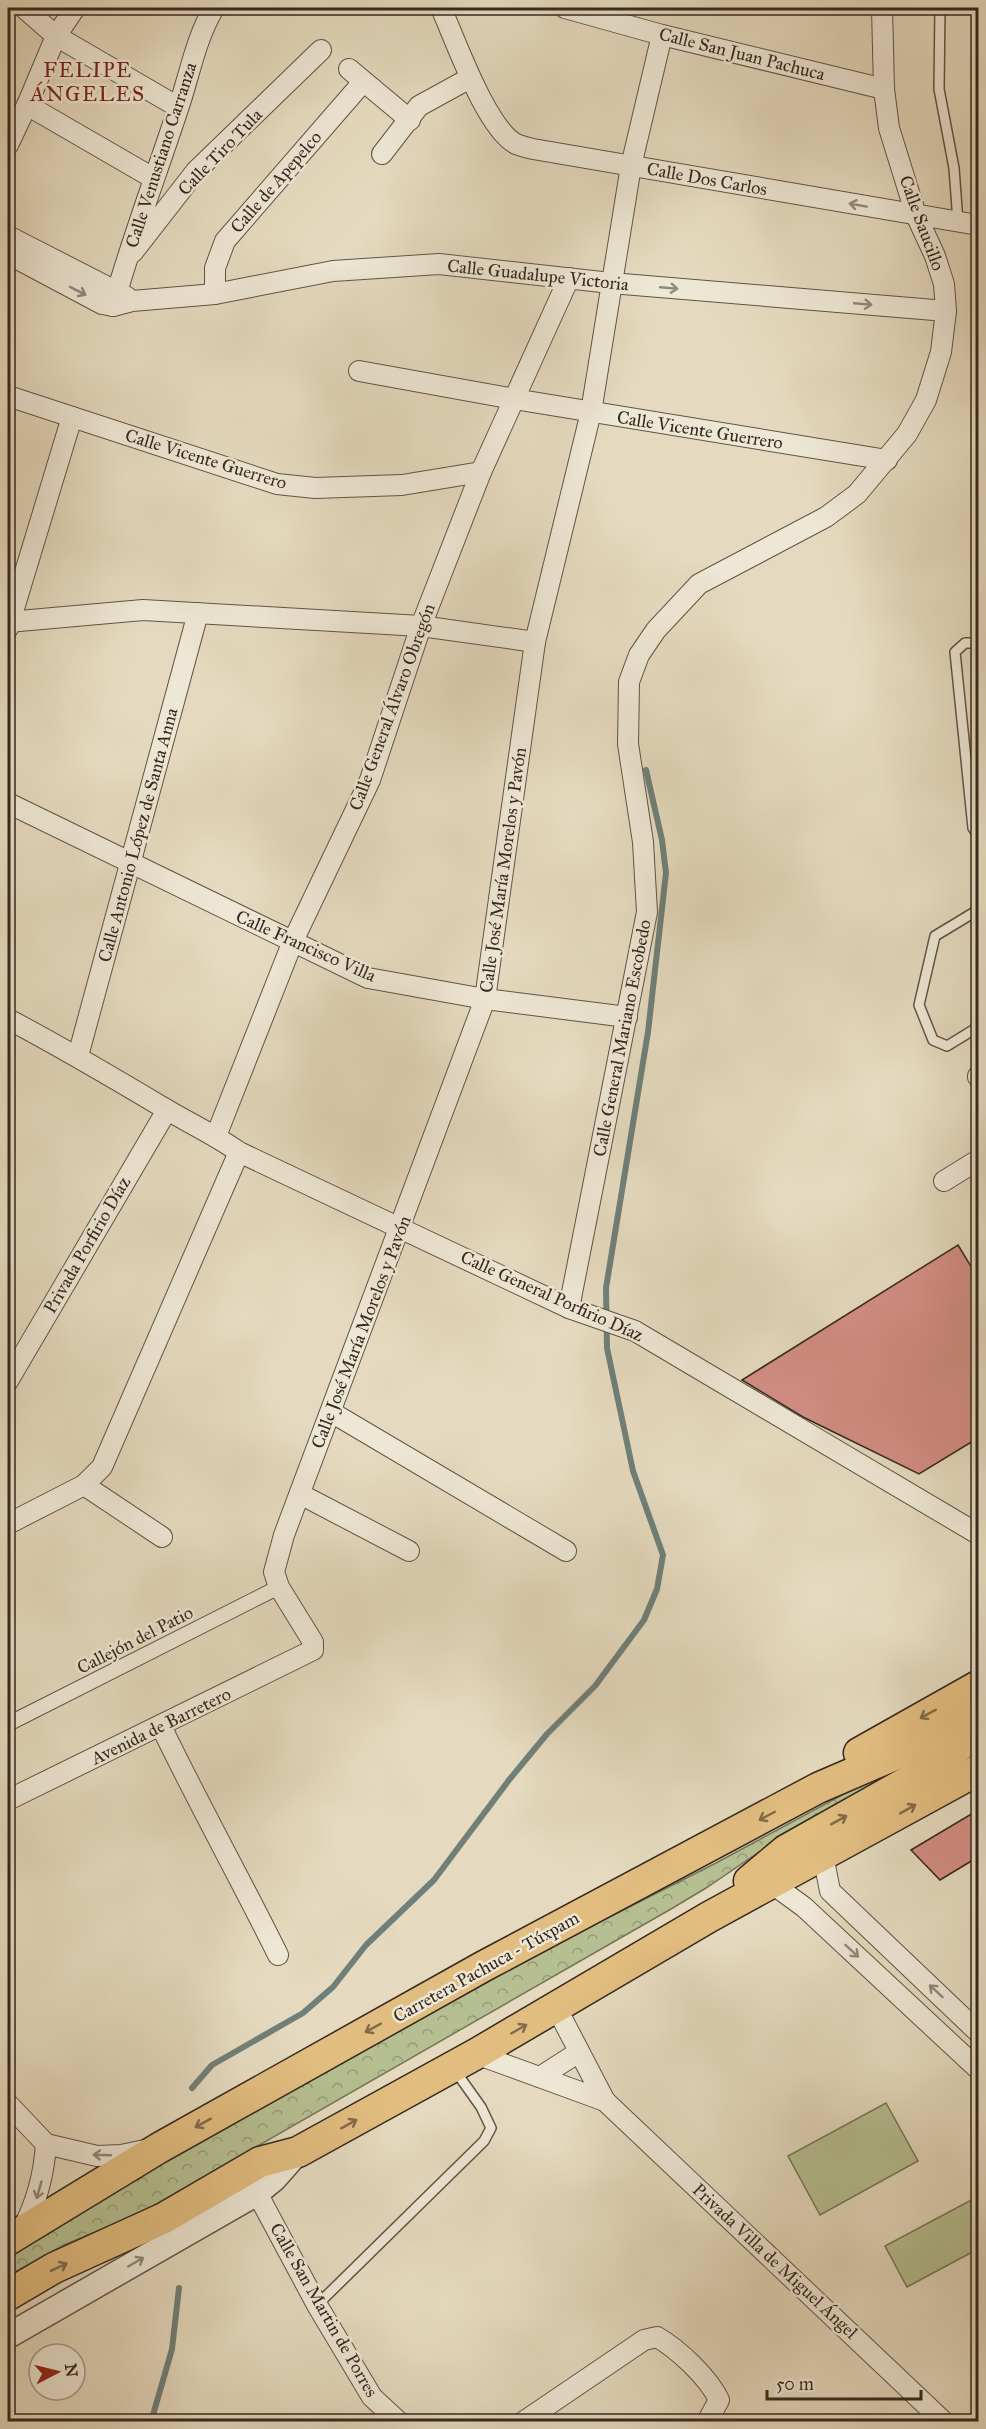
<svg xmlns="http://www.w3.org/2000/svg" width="986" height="2429" viewBox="0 0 986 2429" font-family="'IM FELL Great Primer',serif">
	<defs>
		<pattern id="forest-crowns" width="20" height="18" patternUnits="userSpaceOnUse" patternTransform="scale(1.5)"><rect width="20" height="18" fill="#b6bf91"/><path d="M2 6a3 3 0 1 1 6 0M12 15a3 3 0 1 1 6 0" fill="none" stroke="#959b76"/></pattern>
	</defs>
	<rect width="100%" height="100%" fill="#e5dabf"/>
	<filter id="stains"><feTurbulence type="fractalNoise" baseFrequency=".00333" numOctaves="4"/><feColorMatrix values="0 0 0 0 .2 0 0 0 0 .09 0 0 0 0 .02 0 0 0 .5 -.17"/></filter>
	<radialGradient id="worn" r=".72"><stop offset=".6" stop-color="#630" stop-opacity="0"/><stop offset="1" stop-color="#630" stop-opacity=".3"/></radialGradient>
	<polygon fill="url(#forest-crowns)" stroke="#757458" stroke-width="1.5" points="909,1759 914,1766 768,1846 706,1888 671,1909 139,2214 64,2245 8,2276 8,2252 264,2104 558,1943 716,1863"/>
	<g fill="#b6bf91" stroke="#757458" stroke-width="1.5">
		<polygon points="886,2103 918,2161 820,2215 788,2156"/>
		<polygon points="975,2198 978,2205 978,2249 907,2287 885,2246"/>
	</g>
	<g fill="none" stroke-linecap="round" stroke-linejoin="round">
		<g stroke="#6f807a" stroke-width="6">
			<polyline points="192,2088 212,2065 303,2013 333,1987 366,1945 434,1880 509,1780 547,1734 595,1686 644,1620 657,1589 663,1555 633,1471 607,1348 606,1288 648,1032 666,873 662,840 646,770"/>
			<polyline points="151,2422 172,2349 179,2288"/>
		</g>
	</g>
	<g fill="#d38e85" stroke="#34281e" stroke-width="1.5">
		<polygon points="958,1245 978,1278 978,1438 919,1474 803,1417 742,1380"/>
		<polygon points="978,1810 978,1857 940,1880 911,1850"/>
	</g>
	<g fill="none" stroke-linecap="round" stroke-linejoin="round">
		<g stroke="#605446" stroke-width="12">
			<g id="service">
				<polyline points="940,8 939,89 954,168 958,222"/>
				<polyline points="978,643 965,643 955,652 973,828 978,835"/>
				<polyline points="978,910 935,936 919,1005 933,1040 947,1046 978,1027"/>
				<polyline points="317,2305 484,2141 491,2128 481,2107 454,2069"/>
			</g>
		</g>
		<g stroke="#605446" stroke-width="16">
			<polyline id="pedestrian" points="8,1724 279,1587"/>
		</g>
		<g stroke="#605446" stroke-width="22">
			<g id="minor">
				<polyline points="24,8 56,36 178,107"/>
				<path d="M441 8C455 39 486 128 516 144 521 146 528 148 533 149L978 225"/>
				<polyline points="565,8 662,35 884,89"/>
				<polyline points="349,69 410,120"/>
				<polyline points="27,105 153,178"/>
				<polyline points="8,145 27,105 56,36 75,8"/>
				<polyline points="382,154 419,106 470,78"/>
				<polyline points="8,236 127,297"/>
				<polyline points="133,252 196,171 321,50"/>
				<polyline points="8,254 102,304 113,306 132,301 215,294 333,271 439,264 611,283 946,311"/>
				<polyline points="215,294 215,268 225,241 363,82"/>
				<path d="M113 306C132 238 157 173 179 106 190 73 196 38 214 8"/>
				<polyline points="359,371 514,399 887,460"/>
				<polyline points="8,396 277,484 315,488 402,485 481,472"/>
				<polyline points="8,622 143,610 421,626 535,642"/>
				<polyline points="8,628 72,417"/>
				<polyline points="8,803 368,978 485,999 627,1017"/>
				<path d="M8 1019C61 1047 112 1077 164 1108 189 1123 215 1135 239 1152L569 1308 635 1331 978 1534"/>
				<polyline points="78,1056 198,613"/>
				<polyline points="978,1076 978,1077"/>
				<polyline points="216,1136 293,941 370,780 421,626 481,472 569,278"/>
				<polyline points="944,1181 978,1160"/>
				<polyline points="569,1308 647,912 643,842 628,744 629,682 639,655 656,630 699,584 826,517 857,494 907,434 926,400 941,352 946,311 944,284 935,256 916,215 889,128 884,89 882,8"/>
				<polyline points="8,1381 167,1110"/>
				<polyline points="331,1412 566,1551"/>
				<polyline points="84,1485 162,1537"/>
				<polyline points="300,1494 409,1551"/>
				<polyline points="8,1524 84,1485 102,1467 239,1152"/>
				<path d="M161 1726C198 1803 240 1878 278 1955"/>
				<polyline points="8,1800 313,1650 313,1642 279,1587 274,1572 284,1535 485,999 535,642 591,412 631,166 662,35"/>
				<polyline points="823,1855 830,1891 978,2032"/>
				<polyline points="771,1883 804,1907 978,2069"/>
				<polyline points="556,2007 605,2101 944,2422"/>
				<polyline points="476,2054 605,2101"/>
				<polyline points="540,2077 579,2052"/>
				<polyline points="8,2104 46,2144 97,2156 121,2155 145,2150"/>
				<polyline points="257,2193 317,2305 372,2397 399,2422"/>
				<path d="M22 2230C37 2202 44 2175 46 2144"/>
				<path d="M523 2422 644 2340 657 2337C678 2349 709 2378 719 2400L707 2422"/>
			</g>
		</g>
		<g stroke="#605446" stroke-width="27">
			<polyline id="tertiary" points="8,2336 257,2193 274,2179 298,2152"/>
		</g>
		<g stroke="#34281e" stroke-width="33">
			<g id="primary">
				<polyline points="859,1753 978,1686"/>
				<polyline points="749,1881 786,1850 923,1773 978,1732"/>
				<polyline points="8,2240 159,2148 484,1966 818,1788 978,1719"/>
				<polyline points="8,2295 54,2268 164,2218 260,2162 298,2152 476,2054 709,1917 978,1770"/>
			</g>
		</g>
		<use href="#service" stroke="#eee7d5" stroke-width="9"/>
		<use href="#pedestrian" stroke="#eee7d5" stroke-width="14"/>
		<use href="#minor" stroke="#eee7d5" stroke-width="20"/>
		<use href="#tertiary" stroke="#eee7d5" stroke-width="24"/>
		<use href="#primary" stroke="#e2bd80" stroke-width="30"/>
	</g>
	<defs><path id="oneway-shaft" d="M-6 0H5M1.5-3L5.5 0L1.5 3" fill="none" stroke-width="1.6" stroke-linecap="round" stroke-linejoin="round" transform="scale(1.5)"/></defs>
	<g stroke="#91887a">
		<use href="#oneway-shaft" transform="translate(858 205) rotate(-170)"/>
		<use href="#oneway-shaft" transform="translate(669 288) rotate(5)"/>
		<use href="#oneway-shaft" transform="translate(78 291) rotate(27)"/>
		<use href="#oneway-shaft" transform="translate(863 304) rotate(5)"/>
		<use href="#oneway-shaft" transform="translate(852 1951) rotate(43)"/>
		<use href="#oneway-shaft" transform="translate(936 1991) rotate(-137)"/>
		<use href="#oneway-shaft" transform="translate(102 2155) rotate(-178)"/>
		<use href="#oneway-shaft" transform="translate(39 2190) rotate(106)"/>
		<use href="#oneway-shaft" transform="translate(136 2262) rotate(-30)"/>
	</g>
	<g stroke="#826b4a">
		<use href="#oneway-shaft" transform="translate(928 1714) rotate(151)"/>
		<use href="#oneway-shaft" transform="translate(908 1809) rotate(-29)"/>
		<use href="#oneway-shaft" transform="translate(767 1816) rotate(152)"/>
		<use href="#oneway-shaft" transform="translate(839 1820) rotate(-29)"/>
		<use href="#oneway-shaft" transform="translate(373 2028) rotate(151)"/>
		<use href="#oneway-shaft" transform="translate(519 2029) rotate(-30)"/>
		<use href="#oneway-shaft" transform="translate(203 2123) rotate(151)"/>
		<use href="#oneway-shaft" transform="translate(349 2124) rotate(-29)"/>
		<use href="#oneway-shaft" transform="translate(59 2267) rotate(-25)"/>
	</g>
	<g text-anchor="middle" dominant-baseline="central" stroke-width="5" stroke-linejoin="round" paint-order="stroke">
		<g font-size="18" fill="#34281e" stroke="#eee7d5">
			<text transform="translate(742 54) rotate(14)">Calle San Juan Pachuca</text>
			<text transform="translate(220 152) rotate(-46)">Calle Tiro Tula</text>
			<text transform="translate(161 155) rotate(-72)">Calle Venustiano Carranza</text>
			<text transform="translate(707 179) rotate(10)">Calle Dos Carlos</text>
			<text transform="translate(276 182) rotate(-49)">Calle de Apepelco</text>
			<text transform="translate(922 223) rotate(70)">Calle Saucillo</text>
			<text transform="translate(538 275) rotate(6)">Calle Guadalupe Victoria</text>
			<text transform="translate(700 430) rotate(9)">Calle Vicente Guerrero</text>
			<text transform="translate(206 459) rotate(17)">Calle Vicente Guerrero</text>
			<text transform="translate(392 707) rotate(-70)">Calle General Álvaro Obregón</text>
			<text transform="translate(138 835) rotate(-75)">Calle Antonio López de Santa Anna</text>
			<text transform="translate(503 870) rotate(-82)">Calle José María Morelos y Pavón</text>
			<text transform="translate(306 946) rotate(24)">Calle Francisco Villa</text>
			<text transform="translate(622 1038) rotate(-79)">Calle General Mariano Escobedo</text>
			<text transform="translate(87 1245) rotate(-60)">Privada Porfirio Díaz</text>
			<text transform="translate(552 1296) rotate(24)">Calle General Porfirio Díaz</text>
			<text transform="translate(361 1332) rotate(-69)">Calle José María Morelos y Pavón</text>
			<text transform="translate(135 1640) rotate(-27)">Callejón del Patio</text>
			<text transform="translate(161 1726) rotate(-26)">Avenida de Barretero</text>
			<text transform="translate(486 1967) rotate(-29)">Carretera Pachuca - Túxpam</text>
			<text transform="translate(775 2261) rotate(43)">Privada Villa de Miguel Ángel</text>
			<text transform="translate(324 2310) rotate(60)">Calle San Martin de Porres</text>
		</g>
		<g font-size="21" letter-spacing="1.5" fill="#7a1f14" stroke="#eee7d5">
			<text x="88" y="70">FELIPE<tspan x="88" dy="24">ÁNGELES</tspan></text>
		</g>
	</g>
	<rect width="986" height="2429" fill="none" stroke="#e5dabf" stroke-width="30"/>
	<rect x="9" y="9" width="968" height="2411" fill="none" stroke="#34281e" stroke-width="3"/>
	<rect x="15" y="15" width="956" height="2399" fill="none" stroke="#34281e" stroke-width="1.5"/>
	<g transform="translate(57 2372) rotate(83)"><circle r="28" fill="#eee7d5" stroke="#a49b8c" stroke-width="1.5"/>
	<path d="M0-4.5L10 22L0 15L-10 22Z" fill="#8f2418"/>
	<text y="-9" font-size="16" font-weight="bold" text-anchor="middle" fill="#34281e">N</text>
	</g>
	<path d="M767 2390v9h154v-9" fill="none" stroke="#34281e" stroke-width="3"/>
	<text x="776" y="2390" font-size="18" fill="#34281e" stroke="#eee7d5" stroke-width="4.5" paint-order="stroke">50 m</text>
	<rect width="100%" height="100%" filter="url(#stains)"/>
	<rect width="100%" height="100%" fill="url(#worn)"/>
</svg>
